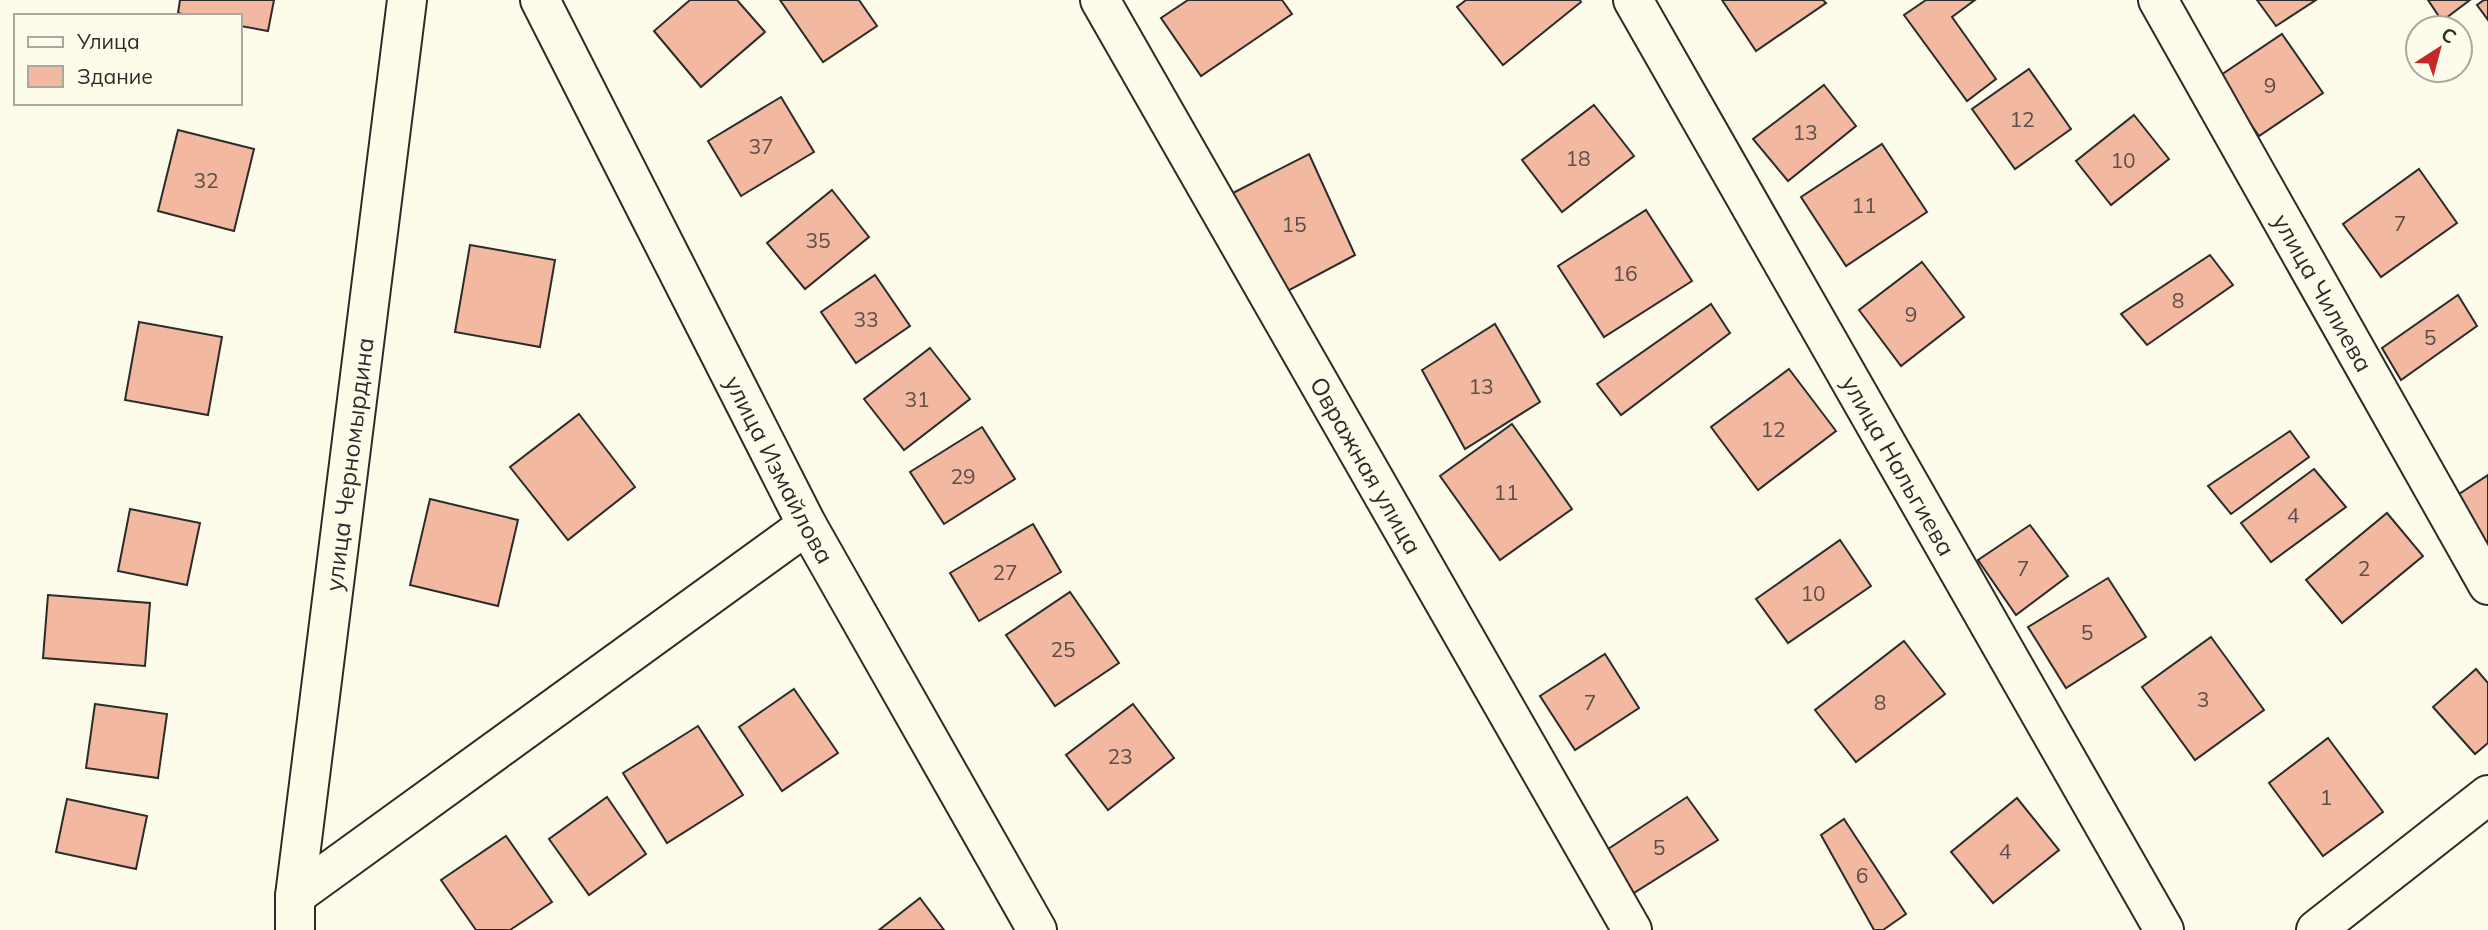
<svg xmlns="http://www.w3.org/2000/svg" width="2488" height="930" viewBox="0 0 2488 930" font-family="Mulish,sans-serif">
	<rect width="100%" height="100%" fill="#fdfbea"/>
	<g fill="#f2b8a0" stroke="#2b2b2b" stroke-width="2">
		<polygon points="180,0 274,0 268,31 240,26 240,16 190,16 178,13"/>
		<polygon points="690,0 737,0 765,32 701,87 654,31"/>
		<polygon points="780,0 859,0 877,26 823,62"/>
		<polygon points="1188,0 1282,0 1292,14 1201,76 1161,18"/>
		<polygon points="1466,0 1580,0 1581,2 1503,65 1457,7"/>
		<polygon points="1722,0 1823,0 1826,3 1756,51"/>
		<polygon points="1926,0 1975,0 1952,17 1996,79 1967,101 1904,15"/>
		<polygon points="2257,0 2316,0 2276,26"/>
		<polygon points="2428,0 2470,0 2442,21"/>
		<polygon points="2484,0 2488,0 2488,20 2477,5"/>
		<polygon points="2282,34 2323,93 2259,136 2218,77"/>
		<polygon points="2029,69 2071,129 2015,169 1972,109"/>
		<polygon points="1824,85 1856,126 1788,181 1753,139"/>
		<polygon points="781,97 814,152 741,196 708,141"/>
		<polygon points="1594,105 1634,156 1562,212 1522,160"/>
		<polygon points="2134,115 2169,159 2111,205 2076,161"/>
		<polygon points="178,130 254,149 234,231 158,211"/>
		<polygon points="1882,144 1927,212 1846,266 1801,197"/>
		<polygon points="1309,154 1355,255 1282,294 1231,194"/>
		<polygon points="2419,169 2457,223 2381,277 2343,224"/>
		<polygon points="832,190 869,237 805,289 767,243"/>
		<polygon points="1646,210 1692,281 1604,337 1558,266"/>
		<polygon points="470,245 555,260 540,347 455,332"/>
		<polygon points="2210,255 2233,285 2147,345 2121,314"/>
		<polygon points="1922,262 1964,317 1901,366 1859,310"/>
		<polygon points="875,275 910,326 856,363 821,312"/>
		<polygon points="2458,295 2477,326 2401,380 2382,348"/>
		<polygon points="1711,304 1730,333 1621,415 1597,384"/>
		<polygon points="139,322 222,337 208,415 125,400"/>
		<polygon points="1495,324 1540,402 1465,449 1422,370"/>
		<polygon points="930,348 970,399 904,450 864,399"/>
		<polygon points="1789,369 1836,431 1758,490 1711,427"/>
		<polygon points="579,414 635,487 568,540 510,467"/>
		<polygon points="1512,424 1572,509 1500,560 1440,476"/>
		<polygon points="982,427 1015,479 944,524 910,472"/>
		<polygon points="2290,431 2309,457 2231,514 2208,486"/>
		<polygon points="2314,469 2346,507 2271,562 2241,523"/>
		<polygon points="2488,475 2488,552 2450,500"/>
		<polygon points="430,499 518,520 498,606 410,585"/>
		<polygon points="130,509 200,523 187,585 118,571"/>
		<polygon points="2387,513 2423,556 2342,623 2306,580"/>
		<polygon points="1033,524 1061,572 979,621 950,573"/>
		<polygon points="2030,525 2068,576 2016,615 1978,560"/>
		<polygon points="1840,540 1871,586 1788,643 1756,599"/>
		<polygon points="2108,578 2146,637 2066,688 2028,627"/>
		<polygon points="1070,592 1119,663 1055,706 1006,635"/>
		<polygon points="48,595 150,603 145,666 43,658"/>
		<polygon points="2211,637 2264,710 2195,760 2142,687"/>
		<polygon points="1904,641 1945,694 1856,762 1815,710"/>
		<polygon points="1605,654 1639,708 1575,750 1540,696"/>
		<polygon points="2476,669 2488,683 2488,743 2475,754 2433,707"/>
		<polygon points="794,689 838,753 782,791 739,727"/>
		<polygon points="95,704 167,714 158,778 86,768"/>
		<polygon points="1133,704 1174,758 1108,810 1066,755"/>
		<polygon points="698,726 743,795 667,843 623,773"/>
		<polygon points="2328,738 2383,812 2323,856 2269,783"/>
		<polygon points="607,797 646,854 589,895 549,839"/>
		<polygon points="1687,797 1718,840 1629,896 1602,853"/>
		<polygon points="2017,798 2059,850 1993,903 1951,852"/>
		<polygon points="67,799 147,816 136,869 56,852"/>
		<polygon points="1844,819 1906,914 1883,930 1874,930 1821,835"/>
		<polygon points="506,836 552,902 510,930 476,930 441,880"/>
		<polygon points="920,898 944,930 879,930"/>
	</g>
	<g fill="none" stroke-linecap="round" stroke-linejoin="round">
		<g stroke="#2b2b2b" stroke-width="42">
			<g id="minor">
				<path id="s1" d="M540 0 807 525 1037 930"/>
				<path id="s2" d="M1100 0 1632 930"/>
				<path id="s3" d="M1633 0 2164 930"/>
				<path id="s4" d="M2158 0 2488 585"/>
				<polyline points="295,896 807,525"/>
				<path id="s5" d="M295 930V896L407 0"/>
				<polyline points="2316,930 2488,795"/>
			</g>
		</g>
		<use href="#minor" stroke="#fdfbea" stroke-width="38"/>
	</g>
	<g text-anchor="middle" dominant-baseline="central" stroke-width="5" stroke-linejoin="round" paint-order="stroke">
		<g font-size="21" fill="#5d4e48">
			<text x="2270" y="85">9</text>
			<text x="2022" y="119">12</text>
			<text x="1805" y="132">13</text>
			<text x="761" y="146">37</text>
			<text x="1578" y="158">18</text>
			<text x="2123" y="160">10</text>
			<text x="206" y="180">32</text>
			<text x="1864" y="205">11</text>
			<text x="2400" y="223">7</text>
			<text x="1294" y="224">15</text>
			<text x="818" y="240">35</text>
			<text x="1625" y="273">16</text>
			<text x="2178" y="300">8</text>
			<text x="1911" y="314">9</text>
			<text x="866" y="319">33</text>
			<text x="2430" y="337">5</text>
			<text x="1481" y="386">13</text>
			<text x="917" y="399">31</text>
			<text x="1773" y="429">12</text>
			<text x="963" y="476">29</text>
			<text x="1506" y="492">11</text>
			<text x="2293" y="515">4</text>
			<text x="2023" y="568">7</text>
			<text x="2364" y="568">2</text>
			<text x="1005" y="572">27</text>
			<text x="1813" y="593">10</text>
			<text x="2087" y="632">5</text>
			<text x="1063" y="649">25</text>
			<text x="2203" y="699">3</text>
			<text x="1590" y="702">7</text>
			<text x="1880" y="702">8</text>
			<text x="1120" y="756">23</text>
			<text x="2326" y="797">1</text>
			<text x="1659" y="847">5</text>
			<text x="2005" y="851">4</text>
			<text x="1862" y="875">6</text>
		</g>
		<g font-size="24" fill="#2b2b2b" stroke="#fdfbea">
			<text stroke="none"><textPath href="#s4" startOffset="336">улица Чилиева</textPath></text>
			<text stroke="none"><textPath href="#s5" startOffset="469">улица Черномырдина</textPath></text>
			<text stroke="none"><textPath href="#s2" startOffset="536">Овражная улица</textPath></text>
			<text stroke="none"><textPath href="#s3" startOffset="536">улица Нальгиева</textPath></text>
			<text stroke="none"><textPath href="#s1" startOffset="527">улица Измайлова</textPath></text>
		</g>
	</g>
	<rect x="14" y="14" width="228" height="91" fill="#fdfbea" stroke="#a9a89e" stroke-width="2"/>
	<rect x="28" y="37" width="35" height="10" fill="#fdfbea" stroke="#a9a89e" stroke-width="2"/>
	<text x="77" y="49" font-size="21" fill="#2b2b2b">Улица</text>
	<rect x="28" y="66" width="35" height="21" fill="#f2b8a0" stroke="#a9a89e" stroke-width="2"/>
	<text x="77" y="84" font-size="21" fill="#2b2b2b">Здание</text>
	<g transform="translate(2439 49) rotate(36)"><circle r="33" fill="#fdfbea" stroke="#a9a89e" stroke-width="2"/>
	<path d="M0-5L12 26L0 18L-12 26Z" fill="#c62828"/>
	<text y="-10" font-size="19" font-weight="bold" text-anchor="middle" fill="#2b2b2b">С</text>
	</g>
</svg>
